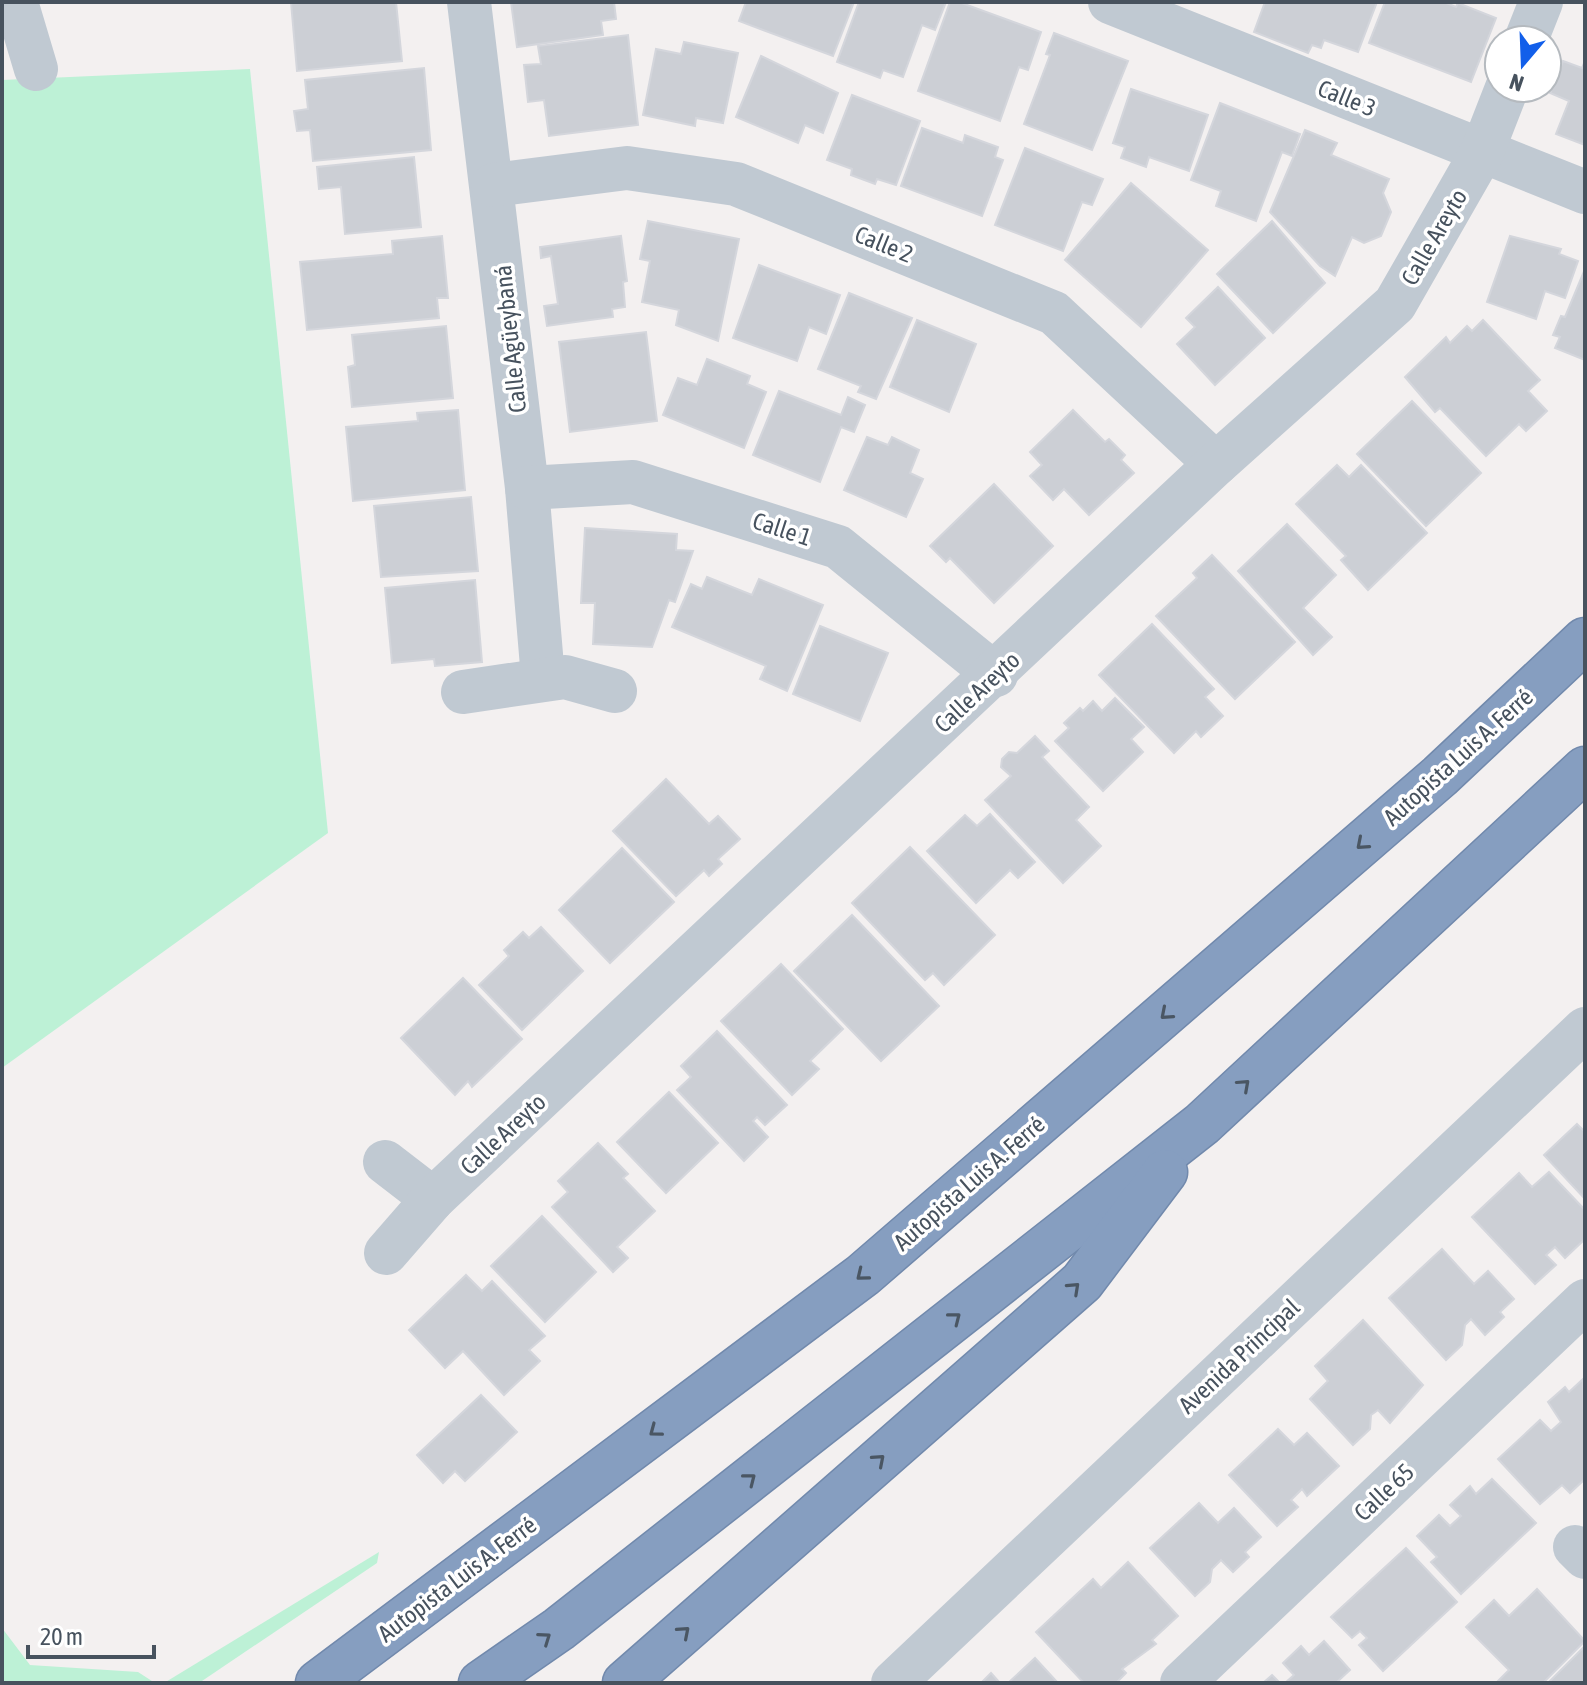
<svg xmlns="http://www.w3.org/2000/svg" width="1587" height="1685" viewBox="0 0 1587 1685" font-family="'Asap Condensed',sans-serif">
	<rect width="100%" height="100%" fill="#f3f0f0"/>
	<g fill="#bdf1d6">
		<polygon points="250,69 328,833 2,1068 2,80"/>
		<polygon points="379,1552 377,1563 199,1683 164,1683"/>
		<polygon points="2,1628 30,1665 138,1672 155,1683 2,1683"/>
	</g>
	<g fill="#cccfd5" stroke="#d4d6dc" stroke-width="2">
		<polygon points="291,2 396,2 402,61 297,71"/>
		<polygon points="511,2 614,2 616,19 601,21 603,35 517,47"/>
		<polygon points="746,2 854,2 833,56 739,21"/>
		<polygon points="859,2 946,2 935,30 922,25 903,77 883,70 880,78 837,62"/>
		<polygon points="950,2 959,2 1041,32 1028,70 1019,67 1000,121 918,91"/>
		<polygon points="1265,2 1377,2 1358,52 1324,40 1321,48 1312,45 1308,53 1254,32"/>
		<polygon points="1385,2 1444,2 1456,7 1458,3 1496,18 1471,82 1369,43"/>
		<polygon points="1054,33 1128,61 1092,150 1024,124 1050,55 1046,54"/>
		<polygon points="628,35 638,125 549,136 544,100 528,102 524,65 541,64 538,46"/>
		<polygon points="684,42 738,53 723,123 696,118 695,126 643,115 656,49 681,54"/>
		<polygon points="761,56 838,93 823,133 805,125 798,143 736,117"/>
		<polygon points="1563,61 1582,68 1585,61 1585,145 1556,134 1569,101 1550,93"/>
		<polygon points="424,68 431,150 313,161 310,130 297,131 294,111 308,109 305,80"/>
		<polygon points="1131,89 1208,115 1189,171 1149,157 1146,167 1121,158 1125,147 1113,143"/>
		<polygon points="852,95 920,121 896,185 877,179 875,184 851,175 852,169 827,160"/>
		<polygon points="1220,103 1300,134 1292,156 1282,152 1256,221 1216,206 1221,191 1191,180"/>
		<polygon points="922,128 963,143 965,135 998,147 995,157 1003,160 982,216 901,186"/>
		<polygon points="1305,130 1337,143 1331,155 1389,179 1383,193 1391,212 1381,236 1364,243 1352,237 1335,276 1320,266 1270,212"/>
		<polygon points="1025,148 1103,179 1092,205 1082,202 1063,251 995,225"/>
		<polygon points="414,157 421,227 345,234 341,187 319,189 317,167"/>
		<polygon points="1131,183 1208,250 1141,327 1065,260"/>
		<polygon points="648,221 739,239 718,341 676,325 679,310 642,302 650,261 640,259"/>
		<polygon points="1272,221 1325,283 1273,333 1217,274"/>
		<polygon points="442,236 448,298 437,298 439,318 307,330 300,262 393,254 392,241"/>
		<polygon points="621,236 627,281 623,282 625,307 612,309 613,317 547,326 544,306 558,304 551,256 541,258 540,247"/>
		<polygon points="1510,236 1561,249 1559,254 1578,261 1565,298 1545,291 1536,319 1487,302"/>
		<polygon points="759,265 840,295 826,334 809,327 797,361 733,338"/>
		<polygon points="1585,269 1585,360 1555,348 1560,337 1553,335 1561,316 1565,317"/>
		<polygon points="1218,287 1265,338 1215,385 1177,344 1195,327 1186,318"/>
		<polygon points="849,293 912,318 876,399 858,392 861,386 818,369"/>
		<polygon points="917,320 976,344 949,412 890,387"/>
		<polygon points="1483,320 1540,380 1528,391 1547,411 1526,431 1519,424 1486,456 1440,408 1435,412 1405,377 1446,337 1450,343 1467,326 1472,331"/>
		<polygon points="446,326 453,398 352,407 348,367 355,365 352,335"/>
		<polygon points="646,332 657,421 570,432 559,342"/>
		<polygon points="707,359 750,376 747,384 766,392 744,448 663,415 678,378 697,385"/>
		<polygon points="779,391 841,415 848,397 865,405 854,432 841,427 820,482 753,455"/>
		<polygon points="1412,401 1481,473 1426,526 1357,454"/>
		<polygon points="458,410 465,490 353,501 346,427 418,421 417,413"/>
		<polygon points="1073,410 1105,442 1109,439 1125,455 1121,460 1134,473 1089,515 1064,489 1053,500 1030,476 1042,465 1030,452"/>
		<polygon points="867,437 888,445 892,437 919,450 910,473 923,479 906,517 844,490"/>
		<polygon points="1337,465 1349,477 1361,465 1427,533 1368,590 1341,560 1346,556 1296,504"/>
		<polygon points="994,484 1053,546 994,603 950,558 946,562 930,546"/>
		<polygon points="471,497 478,571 381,577 374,506"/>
		<polygon points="1287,524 1336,575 1303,608 1332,637 1313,655 1238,571"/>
		<polygon points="585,528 677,534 676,550 693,551 675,602 669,600 652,647 593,644 595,603 581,603"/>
		<polygon points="1212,555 1295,642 1235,699 1156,616 1197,578 1193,573"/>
		<polygon points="707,577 752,595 759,579 823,605 787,691 760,679 766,666 672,627 691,584 702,589"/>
		<polygon points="475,580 482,662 435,666 434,659 392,663 385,588"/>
		<polygon points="1152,624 1214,689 1205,697 1223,716 1201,737 1196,731 1174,753 1099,675"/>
		<polygon points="820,626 888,653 860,721 793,694"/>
		<polygon points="1115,698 1144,727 1131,739 1143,752 1103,791 1055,741 1069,728 1064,723 1080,708 1083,711 1093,701 1102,711"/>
		<polygon points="1035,736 1049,751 1042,757 1089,807 1076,820 1101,846 1063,883 985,800 1011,776 1001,767 1002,759 1009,752 1017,753"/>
		<polygon points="666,779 709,824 718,816 740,839 718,859 722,864 709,876 704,870 676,896 613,831"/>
		<polygon points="990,814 1035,862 1018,878 1010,870 976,903 927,851 965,815 977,826"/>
		<polygon points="910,847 995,935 944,985 933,973 925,980 852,903"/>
		<polygon points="622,848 674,902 610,963 559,910"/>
		<polygon points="852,915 939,1006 881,1061 794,971"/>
		<polygon points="541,927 583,971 522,1030 479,985 509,956 504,950 523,932 529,938"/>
		<polygon points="781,964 843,1029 810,1061 819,1069 792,1095 721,1021"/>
		<polygon points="463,978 522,1039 472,1087 468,1081 455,1095 401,1038"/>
		<polygon points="717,1031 787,1105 765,1125 757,1117 753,1121 768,1137 744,1161 677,1090 691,1077 681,1066"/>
		<polygon points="669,1092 718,1143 666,1193 617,1142"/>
		<polygon points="1577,1124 1585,1132 1585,1199 1544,1155"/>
		<polygon points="598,1143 628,1174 623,1178 655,1211 617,1247 628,1258 613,1272 552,1207 568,1192 558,1181"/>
		<polygon points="1549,1172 1585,1210 1585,1239 1565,1258 1555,1247 1546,1255 1556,1265 1535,1284 1472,1217 1519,1173 1532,1187"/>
		<polygon points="542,1216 596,1272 545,1322 491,1266"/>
		<polygon points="1442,1249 1474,1284 1488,1271 1514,1299 1500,1312 1504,1317 1485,1335 1471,1319 1465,1325 1462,1345 1446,1360 1389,1298"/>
		<polygon points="466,1275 482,1291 492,1281 545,1336 529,1350 540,1361 504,1395 463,1351 445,1368 409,1330"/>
		<polygon points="1363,1320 1423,1385 1390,1423 1378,1410 1371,1415 1370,1429 1353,1445 1310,1399 1328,1381 1315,1366"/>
		<polygon points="1583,1379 1585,1479 1570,1493 1562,1485 1540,1504 1498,1459 1540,1420 1551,1431 1561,1422 1548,1402 1565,1387 1569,1392"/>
		<polygon points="481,1395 517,1432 465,1481 455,1471 443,1483 417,1455"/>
		<polygon points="1278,1429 1294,1445 1307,1433 1339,1466 1307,1496 1302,1489 1291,1500 1298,1507 1277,1526 1229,1475"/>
		<polygon points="1492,1479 1536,1523 1461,1594 1431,1562 1437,1557 1417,1536 1439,1515 1450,1526 1461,1516 1450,1505 1470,1486 1476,1494"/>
		<polygon points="1199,1503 1218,1523 1234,1508 1261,1537 1245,1552 1249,1557 1233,1572 1221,1560 1212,1569 1210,1582 1195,1596 1150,1548"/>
		<polygon points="1406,1548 1457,1602 1383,1671 1359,1645 1367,1638 1360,1631 1352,1638 1331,1617"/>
		<polygon points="1128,1562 1178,1616 1152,1640 1156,1644 1122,1669 1126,1673 1116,1683 1084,1683 1036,1632 1093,1579 1101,1588"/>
		<polygon points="1537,1589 1585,1641 1543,1683 1496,1683 1509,1670 1466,1627 1494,1600 1509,1616"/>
		<polygon points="1324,1641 1350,1670 1336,1683 1285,1683 1294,1675 1283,1663 1301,1646 1309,1655"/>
		<polygon points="1585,1646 1585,1683 1548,1683"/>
		<polygon points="1035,1658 1058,1683 1008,1683"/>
		<polygon points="991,1673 1000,1683 981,1683"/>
		<polygon points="1272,1675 1280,1683 1263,1683"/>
	</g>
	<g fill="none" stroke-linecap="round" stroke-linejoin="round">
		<g stroke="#7189ac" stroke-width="47">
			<g id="highway">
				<polyline points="318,1683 863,1275 1440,776 1585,640"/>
				<polyline points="481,1683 559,1629 1202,1124 1585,769"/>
				<polyline points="625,1683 1082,1282 1165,1172"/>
			</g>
		</g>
		<g stroke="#c0c9d2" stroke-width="44">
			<polyline points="16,2 36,69"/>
			<polyline points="469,2 527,488 543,678"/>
			<polyline points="1110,2 1585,192"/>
			<polyline points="1526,40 1541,2"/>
			<polyline points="493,185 627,168 736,184 1054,313 1216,464"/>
			<polyline points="527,488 633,482 838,547 996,675"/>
			<polyline points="463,692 565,677 615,691"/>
			<polyline points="385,1162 433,1199"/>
			<polyline points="386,1253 433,1199 1216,464 1395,304 1482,152 1507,88"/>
			<polyline points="1575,1547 1585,1557"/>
			<polyline points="893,1683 1585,1029"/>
			<polyline points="1182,1683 1585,1301"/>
		</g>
		<use href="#highway" stroke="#869ec0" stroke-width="44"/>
	</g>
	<defs><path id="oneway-chevron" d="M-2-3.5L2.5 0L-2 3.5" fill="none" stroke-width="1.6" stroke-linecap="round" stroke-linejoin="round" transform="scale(2)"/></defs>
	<g stroke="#4a5663">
		<use href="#oneway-chevron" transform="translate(1362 844) rotate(139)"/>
		<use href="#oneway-chevron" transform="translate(1166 1014) rotate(139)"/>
		<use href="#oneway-chevron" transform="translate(1244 1085) rotate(-42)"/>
		<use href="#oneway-chevron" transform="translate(862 1275) rotate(141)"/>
		<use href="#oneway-chevron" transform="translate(1074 1288) rotate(-43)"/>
		<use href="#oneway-chevron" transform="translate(955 1318) rotate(-38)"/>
		<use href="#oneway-chevron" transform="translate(655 1431) rotate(143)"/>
		<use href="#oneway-chevron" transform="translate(879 1460) rotate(-41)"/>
		<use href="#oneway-chevron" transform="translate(750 1479) rotate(-38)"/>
		<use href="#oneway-chevron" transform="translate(684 1632) rotate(-41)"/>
		<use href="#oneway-chevron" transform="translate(545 1638) rotate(-35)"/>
	</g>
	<g text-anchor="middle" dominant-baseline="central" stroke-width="7" stroke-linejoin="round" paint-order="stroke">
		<g font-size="24" fill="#47525e" stroke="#fff">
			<text transform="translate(1347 98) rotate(22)">Calle 3</text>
			<text transform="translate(1434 237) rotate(-60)">Calle Areyto</text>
			<text transform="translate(884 244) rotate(22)">Calle 2</text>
			<text transform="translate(510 339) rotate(-96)">Calle Agüeybaná</text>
			<text transform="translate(782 529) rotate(18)">Calle 1</text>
			<text transform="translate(977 692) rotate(-43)">Calle Areyto</text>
			<text transform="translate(1458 757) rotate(-42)">Autopista Luis A. Ferré</text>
			<text transform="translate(503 1134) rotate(-43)">Calle Areyto</text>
			<text transform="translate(969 1183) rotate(-41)">Autopista Luis A. Ferré</text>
			<text transform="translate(1239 1356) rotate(-43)">Avenida Principal</text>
			<text transform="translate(1384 1492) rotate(-43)">Calle 65</text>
			<text transform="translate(457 1579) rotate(-37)">Autopista Luis A. Ferré</text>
		</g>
	</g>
	<rect width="1587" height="1685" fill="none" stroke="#47525e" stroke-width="8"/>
	<g transform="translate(1523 64) rotate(199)"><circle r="38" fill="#ffffff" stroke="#b5babf" stroke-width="2"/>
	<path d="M0-6L14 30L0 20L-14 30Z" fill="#125fea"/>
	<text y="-12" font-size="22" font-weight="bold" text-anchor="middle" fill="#47525e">N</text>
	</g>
	<path d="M28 1645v12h126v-12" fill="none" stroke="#47525e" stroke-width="4"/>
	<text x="40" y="1645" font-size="24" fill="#47525e" stroke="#ffffff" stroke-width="6" paint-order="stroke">20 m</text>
</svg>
